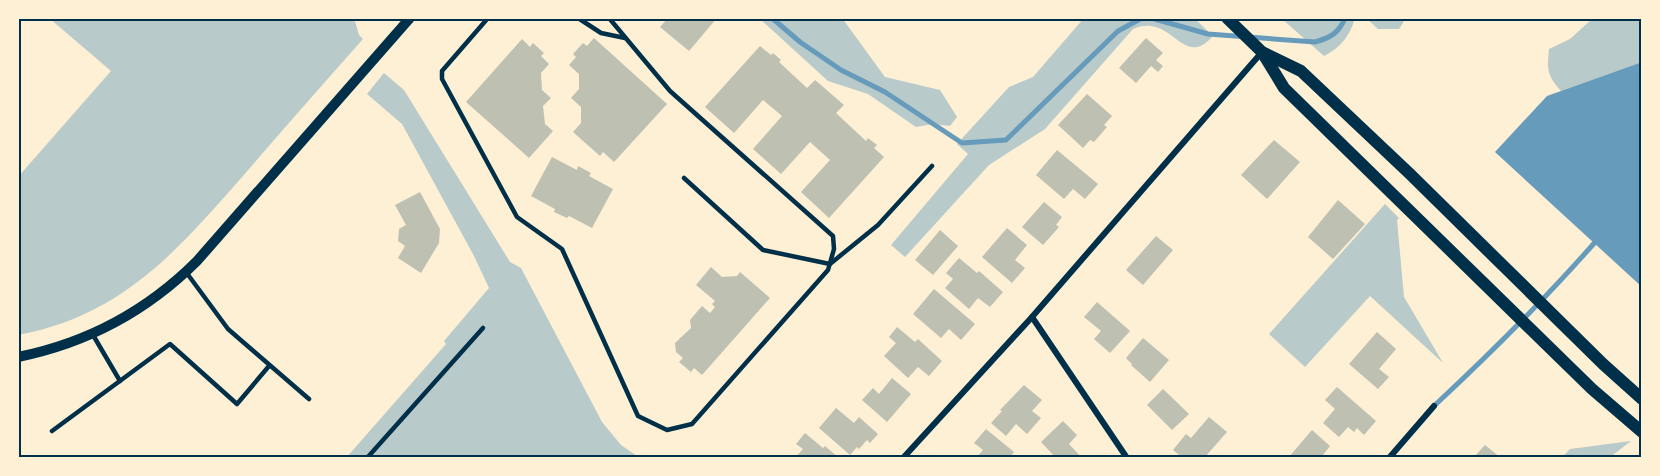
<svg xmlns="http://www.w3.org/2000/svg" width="1660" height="476" viewBox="0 0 1660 476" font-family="'PT Serif',serif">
	<rect width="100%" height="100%" fill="#fdf0d5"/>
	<g fill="#b9caca">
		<path d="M49 18H354L359 35 363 39C325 82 287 125 249 169 181 246 126 315 18 335V177L111 71Z"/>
		<polygon points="759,18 842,18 885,77 940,90 957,117 950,126 933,124 916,127 868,94 828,81"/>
		<path d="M1084 18H1194L1213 36C1182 71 1173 12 1133 29L1045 129 989 165 905 257 891 245 968 154 957 144 1009 87 1033 77Z"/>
		<path d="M1281 18H1355C1350 36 1340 48 1324 56Z"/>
		<polygon points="1366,18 1406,18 1399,29 1378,29"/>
		<path d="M1593 18H1642V62L1561 91C1547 75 1547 70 1549 49L1570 39Z"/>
		<polygon points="384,73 404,90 510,262 521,268 602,422 621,445 640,458 346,458 446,344 444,341 489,288 474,256 402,124 367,94"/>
		<polygon points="1385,204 1399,218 1397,220 1404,297 1443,363 1370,296 1305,367 1269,334"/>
		<polygon points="1631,441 1609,458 1561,458 1570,449"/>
	</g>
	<polygon fill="#669bbc" points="1642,62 1642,287 1495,152 1547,96"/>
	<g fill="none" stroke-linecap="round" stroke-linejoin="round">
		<g stroke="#669bbc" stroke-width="5">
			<polyline points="772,18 800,42 841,70 885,92 962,143 1006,140 1118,31 1142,18"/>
			<path d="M1151 18 1208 34 1315 42C1330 38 1339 33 1345 18"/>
			<path d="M1434 406C1491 353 1546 298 1597 240"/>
		</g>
	</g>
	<g fill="#bec0b2">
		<polygon points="668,18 717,18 689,51 660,27"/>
		<polygon points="594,38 667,104 614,162 603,152 600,156 573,132 581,123 581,107 571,98 579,89 579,74 569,65 576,57 573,54 583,43 587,46"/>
		<polygon points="1146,38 1163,53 1156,60 1163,66 1158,72 1151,66 1136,83 1119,68"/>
		<polygon points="522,39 530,47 533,43 544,53 541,56 549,64 541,73 542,90 551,98 543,106 545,124 553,131 529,158 466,102"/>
		<polygon points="760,46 771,55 773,53 781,60 779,62 807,88 815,80 844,105 836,113 866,141 868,138 877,145 874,148 884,157 829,218 801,192 830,160 810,142 781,174 753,149 782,116 763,100 734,133 705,107"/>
		<polygon points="1087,94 1112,116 1104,125 1107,127 1094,142 1090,140 1083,148 1058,125"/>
		<polygon points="1274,140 1300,162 1267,199 1241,175"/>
		<polygon points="1057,150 1098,184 1085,199 1073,189 1064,199 1036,175"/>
		<polygon points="552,157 577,170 578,166 591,173 589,176 613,189 592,228 569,216 567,218 554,212 555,209 531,196"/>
		<polygon points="420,192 440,229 439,243 421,273 398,258 405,246 398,241 399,229 406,225 395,205"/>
		<polygon points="1338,200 1365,224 1333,259 1308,237"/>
		<polygon points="1044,202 1062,217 1056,225 1059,227 1043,245 1022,227"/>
		<polygon points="1007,228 1027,245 1015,260 1025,268 1012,283 982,257"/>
		<polygon points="940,230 958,246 933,275 915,260"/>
		<polygon points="1156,236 1173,250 1143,285 1126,270"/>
		<polygon points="959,258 977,273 979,271 1003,292 990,307 978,298 969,309 945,288 953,279 946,273"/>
		<polygon points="711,267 722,277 737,276 740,272 770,298 702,375 694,368 691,372 679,362 683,358 676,352 675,343 691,328 690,320 702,306 710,313 715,307 712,304 715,301 696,285"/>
		<polygon points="934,289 975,324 961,340 949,329 941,338 913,314"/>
		<polygon points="1097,302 1130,331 1110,353 1094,339 1101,331 1084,317"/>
		<polygon points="897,327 915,342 918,339 942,361 929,376 918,367 908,378 884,356 896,343 889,337"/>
		<polygon points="1377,332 1396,349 1379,369 1389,377 1378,389 1349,364"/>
		<polygon points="1143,338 1169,360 1150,382 1131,365 1132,364 1126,358"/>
		<polygon points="892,378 911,394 887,422 862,400 873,388 879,394"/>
		<polygon points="1024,385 1042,400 1032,411 1041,418 1027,434 1016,424 1006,436 991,423 1002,411 1000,410"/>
		<polygon points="1337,387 1376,421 1364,435 1357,428 1354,432 1348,427 1339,437 1323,423 1335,409 1325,400"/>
		<polygon points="1163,389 1189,414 1172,430 1147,405"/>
		<polygon points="836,408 854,423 859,417 878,434 870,443 867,440 859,449 857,447 850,455 819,428"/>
		<polygon points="1209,417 1227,432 1204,458 1183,458 1173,450 1186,434 1191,438"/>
		<polygon points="1063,421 1077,435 1069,444 1082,458 1056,458 1041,442"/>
		<polygon points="986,429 1014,452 1009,458 976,458 983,450 974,443"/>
		<polygon points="1312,430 1330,446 1323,455 1326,458 1290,458 1289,457"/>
		<polygon points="805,433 823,448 825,446 839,458 795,458 803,449 796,444"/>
		<polygon points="1485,445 1501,458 1471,458 1474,455 1475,456"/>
	</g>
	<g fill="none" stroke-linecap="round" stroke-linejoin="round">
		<g stroke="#003049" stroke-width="4.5">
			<polyline points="488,18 442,71 442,79 517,217 562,249 638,416 667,430 692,424 828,270 834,249 833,236 670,91 609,18"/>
			<polyline points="578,18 601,33 625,38"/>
			<polyline points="684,178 763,250 830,264 878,225 932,166"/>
			<polyline points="186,272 228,329 309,399"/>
			<polyline points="93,335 120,381"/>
			<polyline points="52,431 170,344 237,404 269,366"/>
			<polyline points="367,458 483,328"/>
		</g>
		<g stroke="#003049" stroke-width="6">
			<polyline points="1032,317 1127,458"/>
			<polyline points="903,458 1032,317 1262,52"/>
			<polyline points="1389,458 1434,406"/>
		</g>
		<path stroke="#003049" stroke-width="10" d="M18 357C87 343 147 311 197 261L410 18"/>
		<g stroke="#003049" stroke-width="12">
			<polyline points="1227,18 1262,52 1284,88 1592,389 1642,432"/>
			<polyline points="1264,53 1301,71 1410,174 1603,364 1642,399"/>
		</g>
	</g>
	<rect width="1660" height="476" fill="none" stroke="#fdf0d5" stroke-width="39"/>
	<rect x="20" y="20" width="1620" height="436" fill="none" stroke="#003049" stroke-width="2"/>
</svg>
